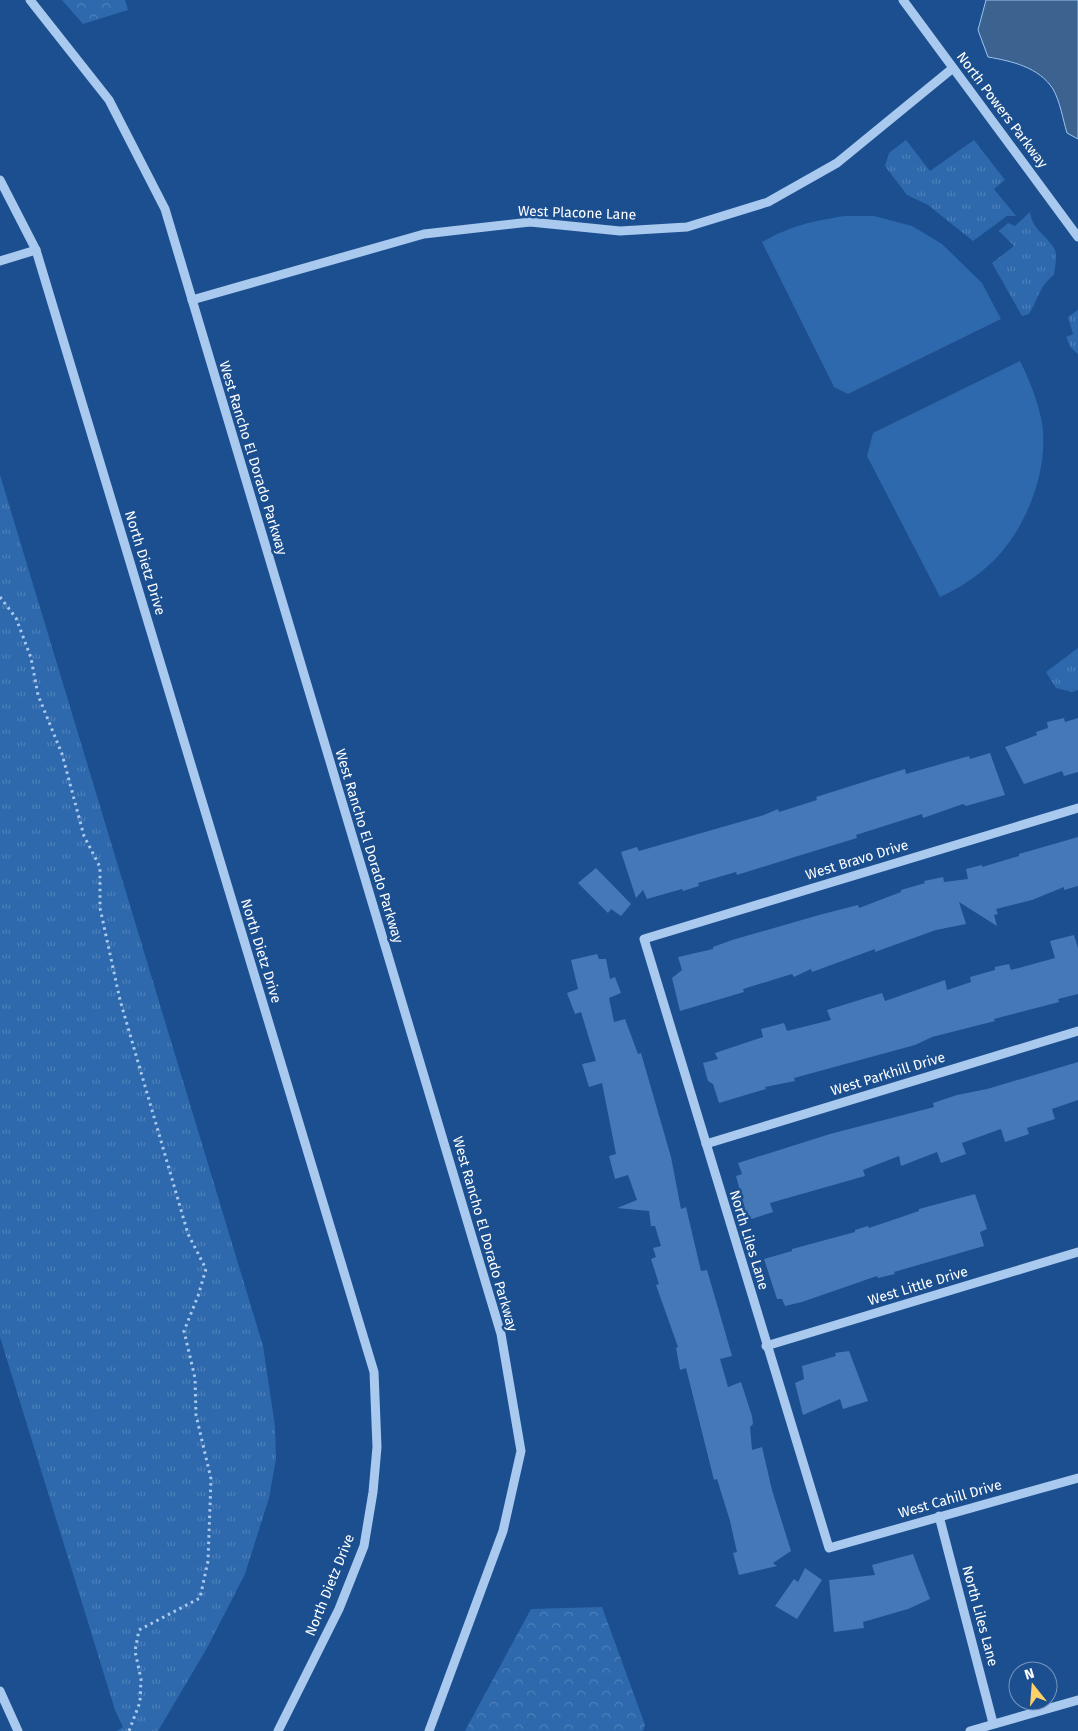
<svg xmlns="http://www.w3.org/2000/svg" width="1078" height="1731" viewBox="0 0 1078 1731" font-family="'Fira Sans',sans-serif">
	<defs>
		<pattern id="grass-tufts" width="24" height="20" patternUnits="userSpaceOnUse" patternTransform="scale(1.25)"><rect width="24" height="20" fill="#2e69ad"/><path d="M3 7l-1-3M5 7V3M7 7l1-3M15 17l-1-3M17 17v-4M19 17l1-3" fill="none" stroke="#4d80b9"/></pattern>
		<pattern id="park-crowns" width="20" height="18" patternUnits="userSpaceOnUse" patternTransform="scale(1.25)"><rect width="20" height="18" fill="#2e69ad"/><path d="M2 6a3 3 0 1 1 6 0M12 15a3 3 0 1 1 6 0" fill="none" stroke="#4d80b9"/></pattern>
	</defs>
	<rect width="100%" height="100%" fill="#1b4f8f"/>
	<g fill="url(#grass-tufts)">
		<polygon points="906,140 930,171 974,140 1005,180 994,189 1016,216 1007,216 973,241 928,205 907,195 885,166 889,153"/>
		<path d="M1030 212C1032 229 1045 234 1054 248 1058 254 1055 267 1054 275 1039 286 1038 300 1029 314L1022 316 992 263 1014 246 999 231 1008 223 1015 226Z"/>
		<polygon points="1078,310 1078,354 1071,348 1066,337 1073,334 1068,317"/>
		<polygon points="0,475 263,1346 275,1426 276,1459 269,1498 245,1574 207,1648 158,1731 117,1731 123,1727 115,1710 0,1337"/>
		<polygon points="1078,648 1078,690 1072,692 1056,688 1046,672"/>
	</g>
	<g fill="url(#park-crowns)">
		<polygon points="62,0 125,0 128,10 83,24"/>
		<polygon points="602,1607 645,1725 643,1731 465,1731 531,1609"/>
	</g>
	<g fill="#2e69ad">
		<path d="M844 216H874L912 226 942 244 982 283 1001 319 848 394 834 387 762 242C790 226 812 221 844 216Z"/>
		<path d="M1020 361C1029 379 1037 399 1041 418 1052 469 1023 540 982 571 970 581 955 590 940 597L867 456 873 433Z"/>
	</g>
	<path fill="#3c6290" stroke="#9cc4f0" d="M986 0H1078V139L1067 133C1063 120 1060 101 1053 89 1039 67 1011 61 988 57L978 30Z"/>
	<g fill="#4478b7">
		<polygon points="1064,718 1065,722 1078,718 1078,772 1064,776 1062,771 1024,784 1005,747 1037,735 1036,732 1048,728 1047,722"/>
		<polygon points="990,753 1005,795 966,806 963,804 923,818 922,814 856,835 857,838 798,856 737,875 736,872 698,883 699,886 683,891 682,889 647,899 643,890 636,898 621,852 637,847 639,851 764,815 778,809 779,812 817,800 816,797 905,769 906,774 969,756 970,759"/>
		<polygon points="1078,837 1078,886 1064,890 1064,887 1032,900 996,909 998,914 994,915 997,926 959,902 966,924 936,930 875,952 875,949 812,972 811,969 794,977 792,974 743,989 744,992 680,1011 672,978 682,970 678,957 713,949 713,947 732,940 819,915 858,905 859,908 901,892 901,890 925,883 924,881 943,877 944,882 968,879 966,869 982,865 982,867 1019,856 1019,854"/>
		<polygon points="596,868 631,904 621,916 611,909 608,913 578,883"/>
		<polygon points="1074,935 1078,948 1078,994 1058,999 1059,1002 994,1019 995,1021 932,1037 915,1045 794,1078 795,1081 765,1087 766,1089 719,1103 713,1084 708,1081 703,1063 718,1059 715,1053 763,1037 761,1029 784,1023 787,1031 831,1020 827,1010 882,993 885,1001 945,980 947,990 971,982 970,977 995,970 995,967 1009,964 1011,970 1055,958 1050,941"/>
		<polygon points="597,954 599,959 606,959 610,979 615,977 621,993 609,998 614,1022 625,1019 638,1054 641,1053 671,1157 681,1209 686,1207 701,1271 707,1270 721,1318 732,1356 720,1359 728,1387 741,1382 752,1416 753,1424 750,1427 752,1450 762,1447 772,1490 791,1551 773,1563 777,1566 739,1575 733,1553 737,1552 730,1521 717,1479 714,1480 686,1368 680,1370 676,1348 678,1347 656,1285 659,1284 651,1259 656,1257 653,1248 661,1246 655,1226 651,1226 649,1211 617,1208 637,1200 628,1175 615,1179 609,1156 616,1154 602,1083 589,1087 582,1064 596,1061 581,1012 575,1014 567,993 578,989 571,960"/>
		<polygon points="1078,1062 1078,1100 1052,1109 1055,1119 1027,1128 1029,1134 1005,1142 1001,1129 962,1143 966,1154 941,1163 937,1152 901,1166 899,1156 863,1170 865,1176 770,1203 773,1212 748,1220 736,1176 742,1174 738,1163 830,1134 934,1107 933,1103 957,1095 987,1089"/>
		<polygon points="975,1194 987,1229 980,1232 984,1246 894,1272 895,1274 878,1278 877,1276 802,1302 785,1306 782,1299 777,1299 764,1259 792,1251 792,1249 855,1232 855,1230 868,1226 869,1228 919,1211 919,1209"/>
		<polygon points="849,1351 868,1401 843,1409 840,1399 803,1415 795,1383 804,1379 802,1366 836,1356 835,1353"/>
		<polygon points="913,1554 930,1599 908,1609 863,1622 864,1628 834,1632 829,1580 875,1575 872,1565"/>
		<polygon points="805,1568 822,1580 797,1619 775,1606 794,1579 798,1582"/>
	</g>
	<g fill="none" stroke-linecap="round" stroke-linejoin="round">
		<polyline stroke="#a9c9ee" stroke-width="3" stroke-dasharray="2.5 4" stroke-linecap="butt" points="0,597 16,618 31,658 38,695 62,754 84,836 100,867 100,908 120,1000 188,1234 206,1269 198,1296 184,1331 195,1378 196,1415 211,1479 208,1561 200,1598 139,1630 135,1651 141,1679 140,1702 129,1731"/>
		<g stroke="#a9c9ee" stroke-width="9">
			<polyline points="30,0 109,100 165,209 501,1334 521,1451 503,1531 429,1731"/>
			<polyline points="903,0 1078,237"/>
			<polyline points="0,180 36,250 374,1372 377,1447 373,1492 364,1546 339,1609 278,1731"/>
			<polyline points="0,261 36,250"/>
			<polyline points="192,300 424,234 530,222 620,231 687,227 768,202 837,163 953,68"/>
			<polyline points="1078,808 644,939 829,1548 1078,1478"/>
			<polyline points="706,1144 1078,1031"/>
			<polyline points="766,1346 1078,1252"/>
			<polyline points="939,1516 993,1723"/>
			<polyline points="0,1691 18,1731"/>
			<polyline points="970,1731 1078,1700"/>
		</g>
	</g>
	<g text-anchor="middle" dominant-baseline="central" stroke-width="5" stroke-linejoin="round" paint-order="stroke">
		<g font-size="14" fill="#fff" stroke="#1b4f8f">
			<text transform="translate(1002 110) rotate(53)">North Powers Parkway</text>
			<text transform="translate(577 213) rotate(2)">West Placone Lane</text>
			<text transform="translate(253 458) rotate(73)">West Rancho El Dorado Parkway</text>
			<text transform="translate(145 563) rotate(73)">North Dietz Drive</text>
			<text transform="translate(369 846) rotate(73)">West Rancho El Dorado Parkway</text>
			<text transform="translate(857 860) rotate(-17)">West Bravo Drive</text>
			<text transform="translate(261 951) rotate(73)">North Dietz Drive</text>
			<text transform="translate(888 1074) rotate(-17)">West Parkhill Drive</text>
			<text transform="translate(485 1234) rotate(74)">West Rancho El Dorado Parkway</text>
			<text transform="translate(749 1240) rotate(73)">North Liles Lane</text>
			<text transform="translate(918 1286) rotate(-17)">West Little Drive</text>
			<text transform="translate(950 1499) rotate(-16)">West Cahill Drive</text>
			<text transform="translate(330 1585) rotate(-68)">North Dietz Drive</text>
			<text transform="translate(980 1616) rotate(75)">North Liles Lane</text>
		</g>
	</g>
	<g transform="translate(1033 1686) rotate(343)"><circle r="24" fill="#1b4f8f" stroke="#7695bc"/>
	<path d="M0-4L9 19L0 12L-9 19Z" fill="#ffd166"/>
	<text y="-8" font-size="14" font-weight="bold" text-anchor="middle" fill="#ffffff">N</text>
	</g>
</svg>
